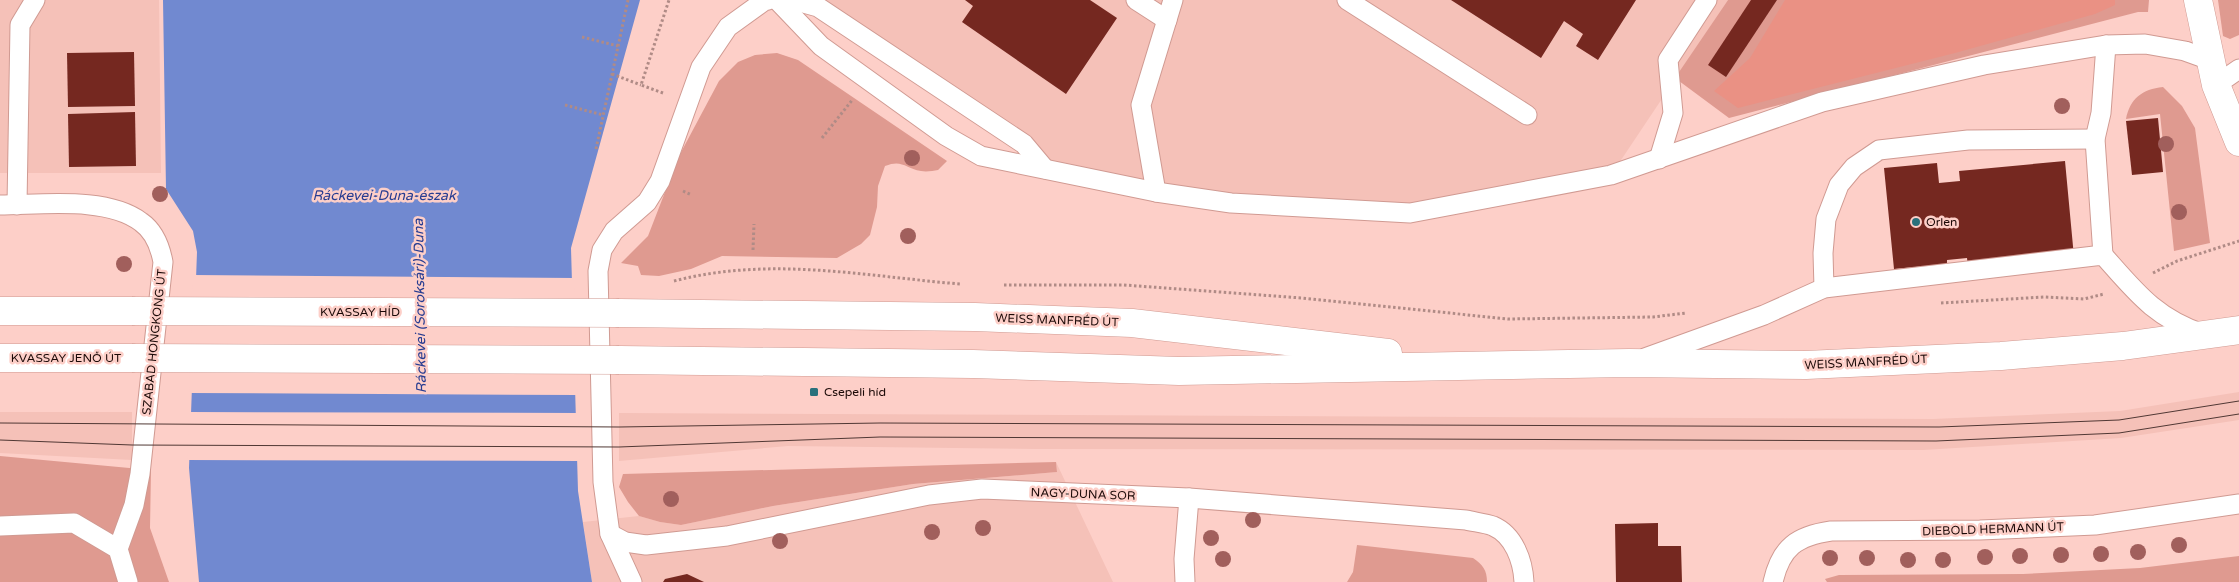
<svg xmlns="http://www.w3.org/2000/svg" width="2239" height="582" viewBox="0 0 2239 582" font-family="'Varela Round',sans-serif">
	<rect width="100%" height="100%" fill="#fdcfc8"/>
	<g fill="#f5c1b8">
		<polygon points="0,0 159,0 161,173 0,173"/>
		<polygon points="793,0 1728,0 1611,175 1410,213 1231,203 1045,169"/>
		<polygon points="2239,392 2239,420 2121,438 1923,450 1037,449 788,446 619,461 619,413 1933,419 2120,411"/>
		<polygon points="0,412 132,412 132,460 0,453"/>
		<polygon points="1056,462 1113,582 592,582 583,522 639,516 660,522 681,525 773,506 913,484 1057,472"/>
	</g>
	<g fill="#df9a90">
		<polygon points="1728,0 2149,0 2148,12 2138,12 1729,118 1675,78"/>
		<polygon points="2218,0 2239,0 2239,35 2230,39 2223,36"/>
		<path d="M777 53 798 60 947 161 938 170C933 171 926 172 921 171 905 168 902 159 885 166L878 186 877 207 870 235 861 244 837 258 722 256 691 269 659 276 641 275 638 266 621 263 648 236 679 156 719 81 738 62 755 55Z"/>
		<path d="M2163 87 2182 106 2195 128 2210 243 2174 251 2160 114 2126 119C2130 99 2142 89 2163 87Z"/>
		<polygon points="0,456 151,470 150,528 169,582 0,582"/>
		<polygon points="1056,462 1057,472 913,484 773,506 681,525 660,522 639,516 628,502 619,487 623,474"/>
		<path d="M1357 545 1473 558C1483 565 1487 570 1487 582H1347L1353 572Z"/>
		<polygon points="2239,556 2239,582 1827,582 1825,579 1839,575 2023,574 2140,568"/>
	</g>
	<polygon fill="#ea9184" points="1785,0 2115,0 2115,5 2095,14 1955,53 1738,108 1714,91 1750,58"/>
	<polygon fill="#7189d0" points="163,0 640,0 571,248 578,491 592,582 199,582 189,468 197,252 193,231 166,189"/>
	<g fill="#fdcfc8">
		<polygon points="193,275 574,278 578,395 189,393"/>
		<polygon points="189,412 578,413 580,461 187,460"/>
	</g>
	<g fill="#752820">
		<polygon points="965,0 1090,0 1117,18 1066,94 962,22 973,6"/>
		<polygon points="1451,0 1636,0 1598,60 1576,46 1583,34 1564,21 1541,58"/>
		<polygon points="1751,0 1777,0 1726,77 1708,65"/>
		<polygon points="134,52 135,106 68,107 67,53"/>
		<polygon points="135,112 136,166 69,167 68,114"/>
		<polygon points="2158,118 2163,172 2132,175 2126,121"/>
		<polygon points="2065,161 2074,257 1968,267 1967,258 1947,260 1947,264 1894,269 1884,168 1937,163 1939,183 1960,181 1959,171"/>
		<polygon points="1658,523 1658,546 1681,546 1682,582 1616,582 1615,524"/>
		<polygon points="687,574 704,582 663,582 665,579"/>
	</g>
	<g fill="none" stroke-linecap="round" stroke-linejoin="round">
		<g stroke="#d09a92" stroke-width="21">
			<g id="service">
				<polyline points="777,0 821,46 946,136 981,156 1156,192 1231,203 1410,213 1611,175 1822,102 1984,65 2106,45 2145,44 2185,51 2210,60"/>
				<polyline points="793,0 818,7 1024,144 1045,169"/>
				<polyline points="1136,0 1167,20"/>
				<polyline points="1347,0 1527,115"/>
				<polyline points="2216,85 2239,69"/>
				<polyline points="1659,159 1673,113 1668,60 1707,0"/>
				<polyline points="1156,192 1141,105 1173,0"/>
				<path d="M0 205C41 205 107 196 141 222 154 231 160 246 163 262L140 474 134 505 118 549"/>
				<polyline points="17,205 20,25 35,0"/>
				<polyline points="2103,255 2095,139 2101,113 2106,45"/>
				<polyline points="1824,288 1823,253 1826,219 1839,185 1854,167 1879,150 1968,140 2095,139"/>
				<path d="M1645 358 1764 315 1824 288 2103 255C2135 291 2155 318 2203 334"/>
				<polyline points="0,526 74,523 118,549 128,582"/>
				<path d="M610 534 625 542 646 545 727 536 929 495 982 489 1189 498 1466 520C1474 522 1485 523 1493 526 1514 535 1523 561 1524 582"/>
				<polyline points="632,582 610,534 603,482 598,271 602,250 614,231 647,202 660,181 701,67 728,27 764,1 768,0"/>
				<polyline points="1185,582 1184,559 1189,498"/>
				<path d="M1773 582C1781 547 1797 536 1831 531L1980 530 2095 525 2239 504"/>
			</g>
		</g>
		<g stroke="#d09a92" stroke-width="29">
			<polyline id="minor" points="2198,0 2216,85 2239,142"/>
		</g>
		<g stroke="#d09a92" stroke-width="29">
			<g id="secondary">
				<polyline points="0,311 132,311"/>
				<polyline points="619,313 975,317 1132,323 1388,353"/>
				<polyline points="0,358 132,358"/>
				<polyline points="619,360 973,364 1179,371 1629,363 1806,365 2001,356 2123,346 2239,330"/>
			</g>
		</g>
		<g stroke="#b08b86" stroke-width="3" stroke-dasharray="2.5 2.5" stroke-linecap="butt">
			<polyline points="582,37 618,46"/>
			<polyline points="612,74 641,85"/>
			<polyline points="663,93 641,85 669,0"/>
			<polyline points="565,105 603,115"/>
			<polyline points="822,138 853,99"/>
			<polyline points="596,149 628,0"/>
			<polyline points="683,191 692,195"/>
			<polyline points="753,250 754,224"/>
			<polyline points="2153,273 2177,261 2239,241"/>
			<path d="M674 281C770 256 863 276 960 284"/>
			<polyline points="1004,285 1124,285 1302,298 1508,319 1653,317 1686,313"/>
			<polyline points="1941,303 2044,297 2084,299 2104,294"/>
		</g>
		<use href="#service" stroke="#fff" stroke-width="19"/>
		<use href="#minor" stroke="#fff" stroke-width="28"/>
		<use href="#secondary" stroke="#fff" stroke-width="28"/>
		<g stroke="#503834" stroke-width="1">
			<polyline points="0,423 619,427 880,423 1939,427 2119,420 2239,401"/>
			<polyline points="0,440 132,445 619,447 880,437 1936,441 2119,433 2239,414"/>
		</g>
		<g stroke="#d09a92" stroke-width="29" stroke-linecap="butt">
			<g id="secondary-bridge">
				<polyline points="132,311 619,313"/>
				<polyline points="132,358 619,360"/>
			</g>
		</g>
		<use href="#secondary-bridge" stroke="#fff" stroke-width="28"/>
	</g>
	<g fill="#a15f5c">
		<circle cx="2062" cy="106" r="8"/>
		<circle cx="2166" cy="144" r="8"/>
		<circle cx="912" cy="158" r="8"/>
		<circle cx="160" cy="194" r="8"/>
		<circle cx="2179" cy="212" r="8"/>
		<circle cx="908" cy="236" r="8"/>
		<circle cx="124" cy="264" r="8"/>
		<circle cx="671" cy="499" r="8"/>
		<circle cx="1253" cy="520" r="8"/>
		<circle cx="983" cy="528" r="8"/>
		<circle cx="932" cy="532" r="8"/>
		<circle cx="1211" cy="538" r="8"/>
		<circle cx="780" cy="541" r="8"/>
		<circle cx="2179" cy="545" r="8"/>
		<circle cx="2138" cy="552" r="8"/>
		<circle cx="2101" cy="554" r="8"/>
		<circle cx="2061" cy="555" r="8"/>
		<circle cx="2020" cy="556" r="8"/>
		<circle cx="1985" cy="557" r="8"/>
		<circle cx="1830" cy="558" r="8"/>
		<circle cx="1867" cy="558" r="8"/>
		<circle cx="1223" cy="559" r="8"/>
		<circle cx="1908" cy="560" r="8"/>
		<circle cx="1943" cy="560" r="8"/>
	</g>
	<g fill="#29717c" stroke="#fdcfc8" stroke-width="2">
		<circle cx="1916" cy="222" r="5"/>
		<rect x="809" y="387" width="10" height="10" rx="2.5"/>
	</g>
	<g text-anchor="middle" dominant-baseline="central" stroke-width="5" stroke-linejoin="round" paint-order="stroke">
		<g font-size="12" fill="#1b0907" stroke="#fdcfc8" text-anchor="start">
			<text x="1926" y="222">Orlen</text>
			<text x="824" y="392">Csepeli híd</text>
		</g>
		<g font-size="12" fill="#1b0907" stroke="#fdcfc8">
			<text x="360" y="312">KVASSAY HÍD</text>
			<text transform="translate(1057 320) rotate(2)">WEISS MANFRÉD ÚT</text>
			<text transform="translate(154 342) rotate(-84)">SZABAD HONGKONG ÚT</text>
			<text x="66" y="358">KVASSAY JENŐ ÚT</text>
			<text transform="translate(1866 362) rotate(-3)">WEISS MANFRÉD ÚT</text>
			<text transform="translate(1083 494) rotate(2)">NAGY-DUNA SOR</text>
			<text transform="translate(1993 529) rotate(-2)">DIEBOLD HERMANN ÚT</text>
		</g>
		<g font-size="14" font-style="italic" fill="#283d91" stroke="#fdcfc8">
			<text x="384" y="195">Ráckevei-Duna-észak</text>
			<text transform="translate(420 306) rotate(-91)">Ráckevei (Soroksári)-Duna</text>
		</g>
	</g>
</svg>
